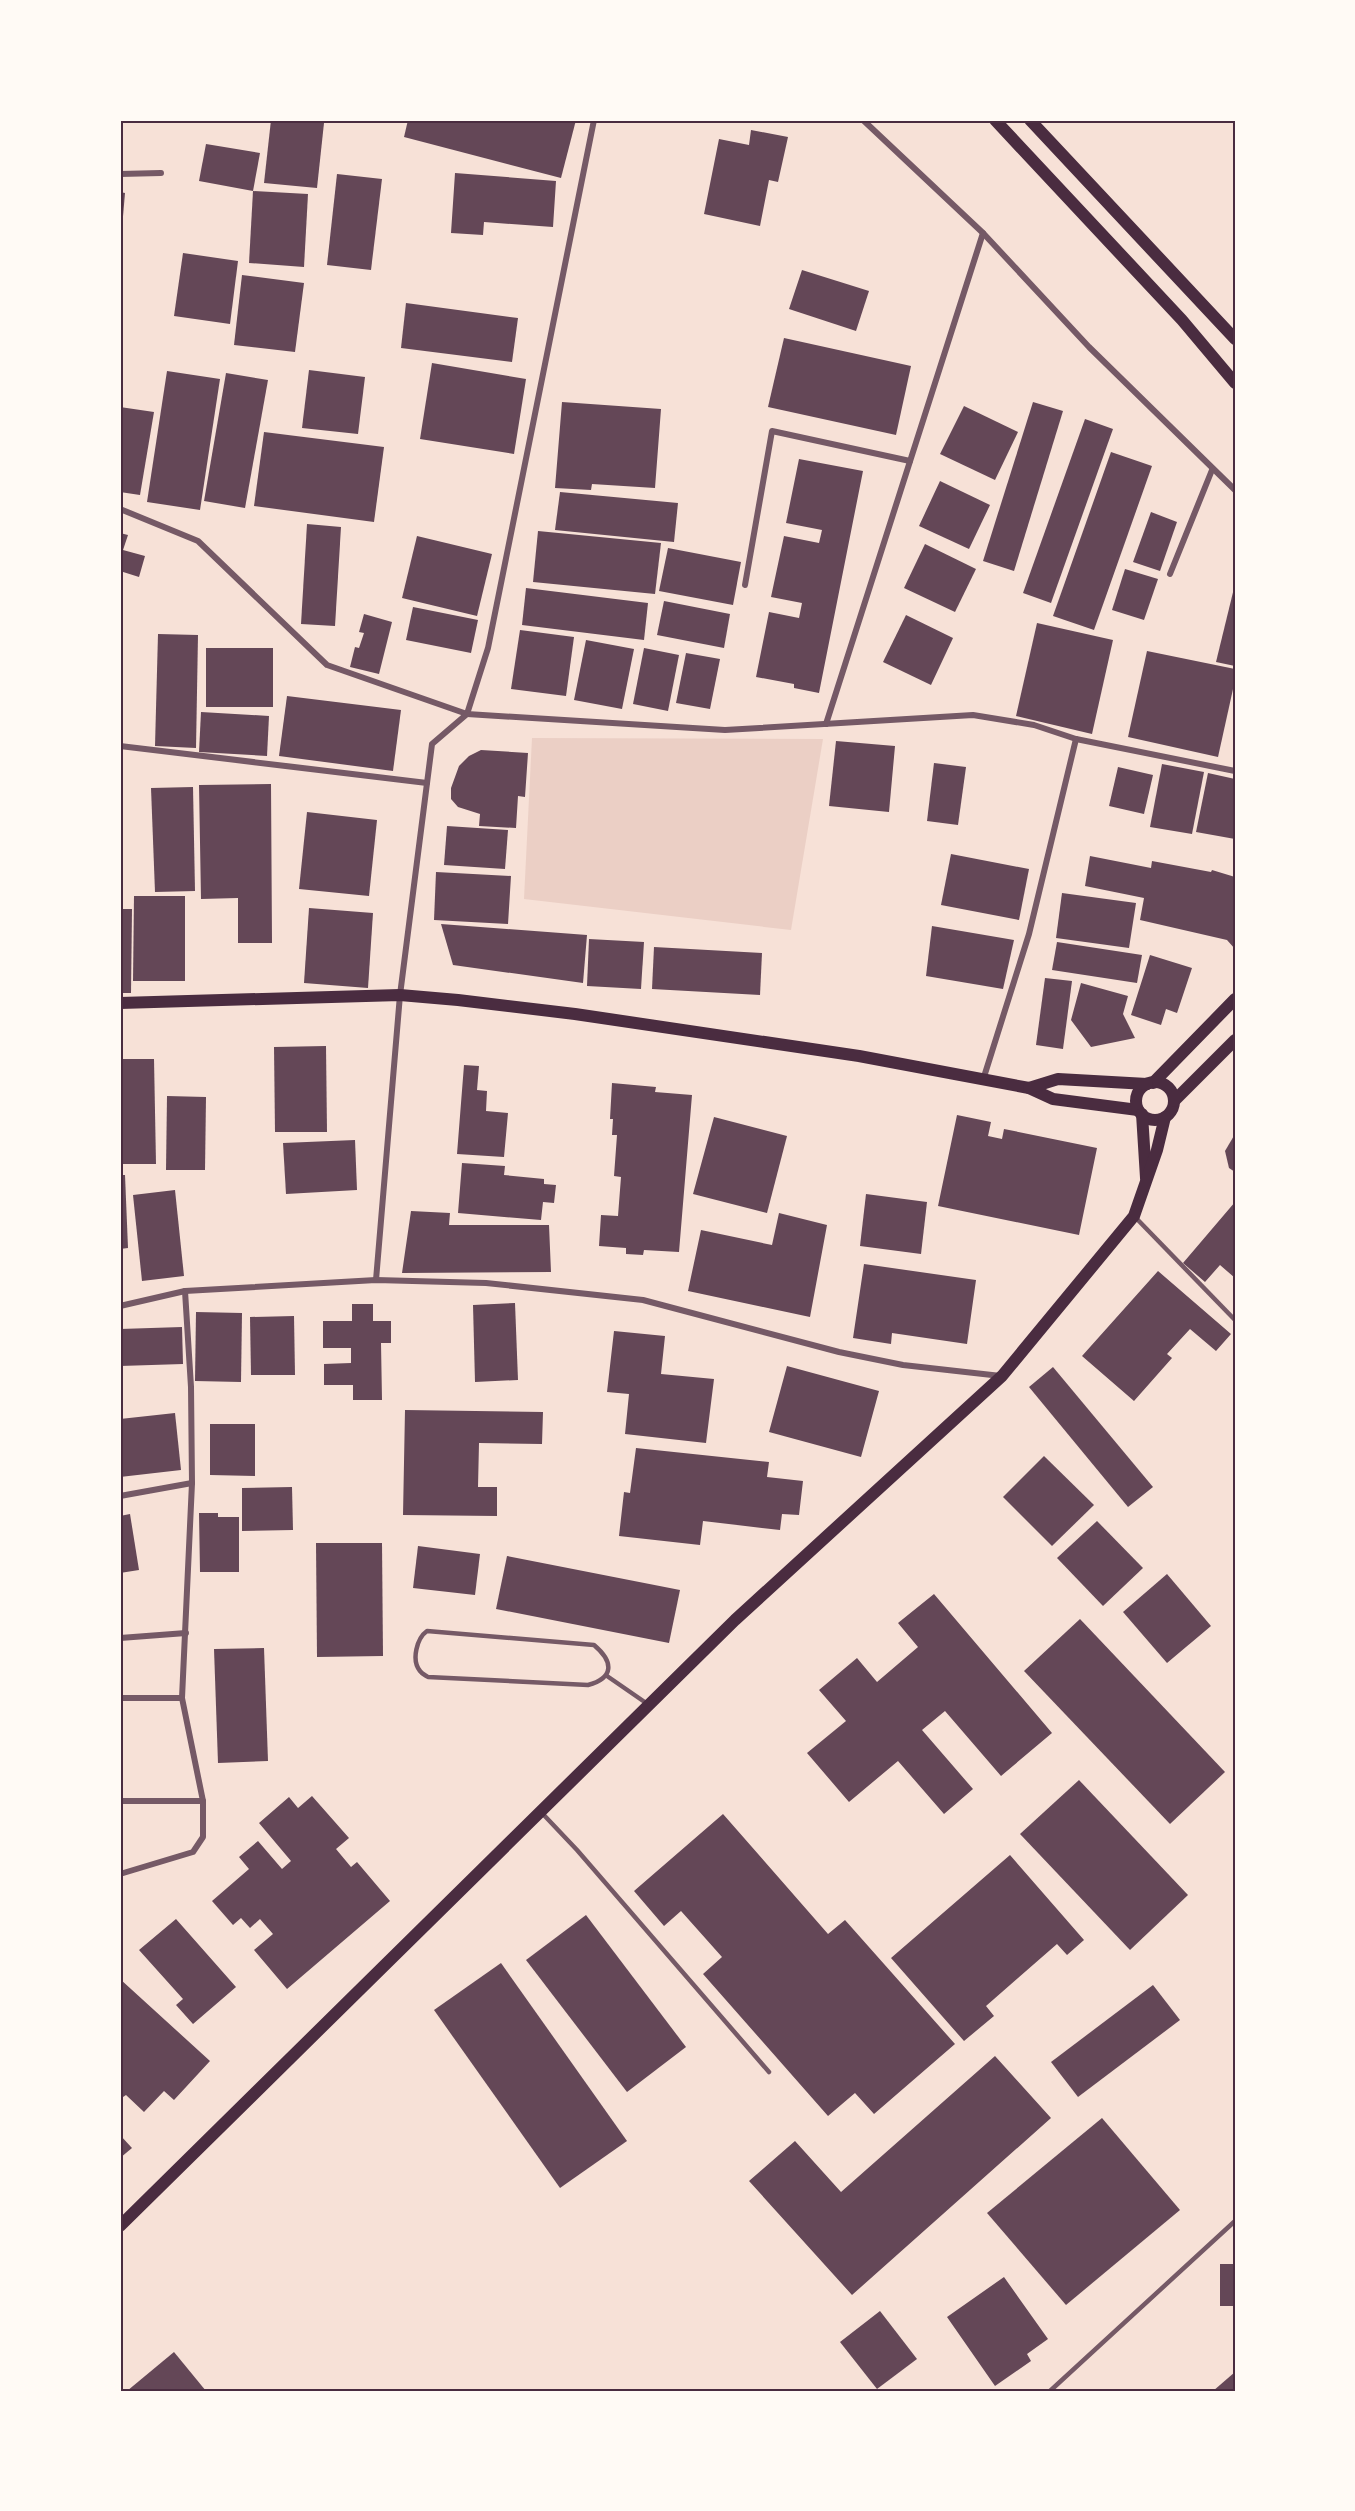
<svg xmlns="http://www.w3.org/2000/svg" width="1355" height="2511" viewBox="0 0 1355 2511" font-family="'Fira Sans',sans-serif">
	<rect width="100%" height="100%" fill="#f7e1d7"/>
	<polygon fill="#ebcfc5" points="532,738 823,739 791,930 524,899"/>
	<g fill="#644757">
		<polygon points="271,120 324,123 317,188 264,183"/>
		<polygon points="408,120 576,120 561,178 404,137"/>
		<polygon points="751,130 788,137 778,182 769,180 760,226 704,214 719,139 749,145"/>
		<polygon points="206,144 260,153 253,191 199,181"/>
		<polygon points="455,173 556,181 553,227 484,222 483,235 451,233"/>
		<polygon points="337,174 382,179 371,270 327,265"/>
		<polygon points="253,191 308,194 304,267 249,263"/>
		<polygon points="120,192 125,193 122,228 120,228"/>
		<polygon points="183,253 238,261 230,324 174,316"/>
		<polygon points="802,270 869,291 856,331 789,309"/>
		<polygon points="242,275 304,283 295,352 234,345"/>
		<polygon points="406,303 518,318 512,362 401,348"/>
		<polygon points="784,338 911,366 896,435 768,407"/>
		<polygon points="432,363 526,379 514,454 420,439"/>
		<polygon points="309,370 365,377 358,434 302,428"/>
		<polygon points="167,371 220,379 200,510 147,502"/>
		<polygon points="226,373 268,380 245,508 204,501"/>
		<polygon points="562,402 661,409 655,488 592,484 591,490 555,488"/>
		<polygon points="1033,402 1063,411 1014,571 983,561"/>
		<polygon points="964,406 1018,432 995,480 940,454"/>
		<polygon points="120,407 154,412 140,495 120,492"/>
		<polygon points="1085,419 1113,429 1051,603 1023,593"/>
		<polygon points="264,432 384,447 374,522 254,506"/>
		<polygon points="1111,452 1152,466 1094,630 1053,616"/>
		<polygon points="799,459 863,471 819,693 794,688 794,684 756,677 769,612 799,618 802,603 771,597 784,536 819,543 822,530 786,523"/>
		<polygon points="940,481 990,505 969,549 919,526"/>
		<polygon points="560,492 678,503 674,542 555,530"/>
		<polygon points="1151,512 1177,522 1160,571 1133,562"/>
		<polygon points="307,524 341,527 335,626 301,624"/>
		<polygon points="538,531 661,543 655,594 533,582"/>
		<polygon points="120,533 128,535 123,550 145,556 139,577 120,571"/>
		<polygon points="417,536 492,554 477,616 402,598"/>
		<polygon points="925,544 976,569 955,612 904,588"/>
		<polygon points="668,548 741,562 733,605 659,591"/>
		<polygon points="1125,569 1158,579 1144,620 1112,610"/>
		<polygon points="1235,584 1235,666 1216,662"/>
		<polygon points="526,588 648,603 644,640 522,625"/>
		<polygon points="664,601 730,614 724,648 657,635"/>
		<polygon points="413,607 478,620 471,653 406,640"/>
		<polygon points="364,614 392,622 379,674 350,667 355,647 359,648 364,633 359,632"/>
		<polygon points="906,615 953,638 931,685 883,662"/>
		<polygon points="1037,623 1113,640 1092,734 1016,716"/>
		<polygon points="520,630 574,637 566,696 511,689"/>
		<polygon points="158,634 198,635 196,748 155,746"/>
		<polygon points="586,640 634,649 622,709 574,700"/>
		<rect x="206" y="648" width="67" height="59"/>
		<polygon points="644,648 679,655 668,711 633,704"/>
		<polygon points="1147,651 1235,669 1235,680 1218,757 1128,737"/>
		<polygon points="686,653 720,659 710,709 676,703"/>
		<polygon points="287,696 401,710 393,771 279,756"/>
		<polygon points="201,712 269,716 267,756 199,752"/>
		<polygon points="836,741 895,746 889,812 829,806"/>
		<polygon points="481,750 528,753 525,797 518,796 516,828 479,826 480,814 458,807 451,799 451,788 459,766 469,756"/>
		<polygon points="934,763 966,767 958,825 927,821"/>
		<polygon points="1162,764 1204,772 1192,834 1150,827"/>
		<polygon points="1118,767 1153,775 1144,814 1109,806"/>
		<polygon points="1208,773 1235,779 1235,839 1196,832"/>
		<polygon points="271,784 272,943 238,943 238,898 201,899 199,785"/>
		<polygon points="193,787 195,891 155,892 151,788"/>
		<polygon points="307,812 377,820 369,896 299,889"/>
		<polygon points="447,826 508,830 505,869 444,865"/>
		<polygon points="951,854 1029,869 1019,920 941,905"/>
		<polygon points="1090,856 1151,868 1152,861 1211,872 1212,870 1235,877 1235,949 1227,940 1140,920 1144,898 1085,886"/>
		<polygon points="436,872 511,876 508,924 434,920"/>
		<polygon points="1062,893 1136,903 1129,948 1056,938"/>
		<polygon points="134,896 185,896 185,981 133,981"/>
		<polygon points="309,908 373,913 368,988 304,983"/>
		<polygon points="120,909 132,909 131,993 120,993"/>
		<polygon points="441,924 587,935 583,983 453,965"/>
		<polygon points="932,926 1014,940 1003,989 926,976"/>
		<polygon points="589,939 644,942 641,989 587,986"/>
		<polygon points="1057,942 1142,955 1137,983 1052,970"/>
		<polygon points="654,947 762,953 760,995 652,989"/>
		<polygon points="1150,955 1192,968 1177,1013 1166,1009 1161,1025 1131,1015"/>
		<polygon points="1045,978 1072,981 1063,1049 1036,1045"/>
		<polygon points="1081,983 1128,996 1123,1014 1135,1038 1091,1047 1071,1020"/>
		<polygon points="326,1046 327,1132 275,1132 274,1047"/>
		<polygon points="120,1059 154,1059 156,1164 120,1164"/>
		<polygon points="464,1065 479,1066 477,1090 487,1091 486,1111 508,1113 504,1157 457,1154"/>
		<polygon points="612,1083 656,1087 655,1092 692,1095 679,1252 644,1250 643,1255 626,1254 626,1248 599,1246 601,1215 618,1216 621,1177 614,1176 617,1135 612,1135 613,1119 610,1119"/>
		<polygon points="167,1096 206,1097 205,1170 166,1170"/>
		<polygon points="957,1115 991,1122 988,1136 1002,1139 1004,1129 1097,1148 1079,1235 938,1206"/>
		<polygon points="714,1117 787,1136 767,1213 693,1194"/>
		<polygon points="1235,1134 1235,1172 1229,1168 1225,1151"/>
		<polygon points="355,1140 357,1190 286,1194 283,1143"/>
		<polygon points="462,1163 505,1166 504,1175 544,1179 544,1184 556,1185 554,1203 543,1202 541,1220 458,1213"/>
		<polygon points="120,1175 125,1175 128,1248 120,1249"/>
		<polygon points="175,1190 184,1276 142,1281 133,1195"/>
		<polygon points="866,1194 927,1202 921,1254 860,1246"/>
		<polygon points="1235,1202 1235,1278 1220,1265 1205,1282 1183,1263"/>
		<polygon points="411,1211 450,1213 449,1225 549,1225 551,1272 402,1273"/>
		<polygon points="779,1213 827,1225 810,1317 688,1291 701,1230 772,1245"/>
		<polygon points="864,1264 976,1280 967,1344 892,1333 891,1344 853,1338"/>
		<polygon points="1158,1271 1231,1334 1216,1351 1190,1329 1167,1354 1172,1358 1134,1401 1082,1356"/>
		<polygon points="515,1303 518,1380 475,1382 473,1305"/>
		<polygon points="352,1304 373,1304 373,1321 391,1321 391,1343 381,1343 382,1400 353,1400 353,1385 324,1385 324,1364 351,1363 351,1348 323,1348 323,1321 352,1321"/>
		<polygon points="196,1312 242,1313 241,1382 195,1381"/>
		<polygon points="294,1316 295,1375 251,1375 250,1317"/>
		<polygon points="182,1327 183,1364 120,1366 120,1329"/>
		<polygon points="614,1331 665,1336 661,1374 714,1379 706,1443 625,1434 629,1394 607,1392"/>
		<polygon points="787,1366 879,1391 861,1457 769,1432"/>
		<polygon points="1053,1367 1153,1487 1128,1507 1029,1387"/>
		<polygon points="405,1410 543,1412 542,1444 479,1443 478,1487 497,1487 497,1516 403,1515"/>
		<polygon points="175,1413 181,1470 120,1477 120,1419"/>
		<polygon points="210,1424 255,1424 255,1476 210,1475"/>
		<polygon points="636,1448 769,1462 767,1477 803,1481 799,1515 782,1514 780,1530 703,1521 700,1545 619,1536 624,1492 630,1493"/>
		<polygon points="1044,1456 1094,1505 1052,1546 1003,1497"/>
		<polygon points="292,1487 293,1530 242,1531 242,1488"/>
		<polygon points="199,1513 218,1513 218,1517 239,1517 239,1572 200,1572"/>
		<polygon points="130,1514 139,1570 120,1573 120,1516"/>
		<polygon points="1097,1521 1143,1568 1103,1606 1057,1558"/>
		<polygon points="316,1543 382,1543 383,1656 317,1657"/>
		<polygon points="418,1546 480,1554 475,1595 413,1588"/>
		<polygon points="507,1556 680,1590 669,1643 496,1609"/>
		<polygon points="1167,1574 1211,1626 1167,1663 1123,1612"/>
		<polygon points="934,1594 1052,1733 1001,1776 945,1711 922,1730 973,1789 944,1814 898,1761 849,1802 807,1753 846,1721 819,1690 857,1658 877,1682 918,1647 898,1623"/>
		<polygon points="1080,1619 1225,1772 1170,1824 1024,1671"/>
		<polygon points="264,1648 268,1761 218,1763 214,1649"/>
		<polygon points="1079,1780 1188,1895 1130,1950 1020,1834"/>
		<polygon points="312,1796 349,1838 336,1849 351,1867 357,1862 390,1901 287,1989 254,1950 273,1934 260,1919 250,1928 241,1918 233,1925 212,1901 249,1869 239,1857 258,1841 282,1869 291,1861 259,1823 289,1797 298,1808"/>
		<polygon points="723,1814 828,1934 845,1920 955,2044 874,2114 855,2093 828,2116 703,1974 722,1957 681,1911 664,1926 634,1891"/>
		<polygon points="1010,1855 1084,1940 1067,1955 1057,1944 986,2006 994,2016 964,2041 891,1958"/>
		<polygon points="586,1915 686,2047 627,2092 526,1960"/>
		<polygon points="176,1919 236,1987 193,2024 176,2005 183,1999 139,1950"/>
		<polygon points="501,1963 627,2141 560,2188 434,2010"/>
		<polygon points="120,1979 210,2061 174,2100 164,2091 144,2112 126,2095 120,2099"/>
		<polygon points="1153,1985 1180,2020 1078,2097 1051,2062"/>
		<polygon points="995,2056 1051,2118 852,2295 749,2181 795,2141 841,2192"/>
		<polygon points="1102,2118 1180,2210 1066,2305 987,2213"/>
		<polygon points="120,2135 132,2148 120,2158"/>
		<rect x="1220" y="2264" width="15" height="42"/>
		<polygon points="1004,2277 1048,2339 1027,2354 1031,2361 995,2386 947,2317"/>
		<polygon points="880,2311 917,2359 877,2389 840,2342"/>
		<polygon points="174,2352 206,2391 127,2391"/>
		<polygon points="1235,2372 1235,2391 1213,2391"/>
	</g>
	<g fill="none" stroke-linecap="round" stroke-linejoin="round">
		<g stroke="#755966" stroke-width="4.5">
			<polyline points="1136,1218 1235,1320"/>
			<path d="M427 1631 594 1645C614 1662 614 1678 588 1685L428 1677C425 1675 422 1674 420 1671 411 1660 417 1638 427 1631Z"/>
			<polyline points="607,1676 649,1705"/>
			<polyline points="541,1812 577,1850 769,2072"/>
			<polyline points="1050,2391 1235,2221"/>
		</g>
		<g stroke="#755966" stroke-width="6">
			<polyline points="863,120 983,233 1089,347 1235,490"/>
			<polyline points="120,174 161,173"/>
			<polyline points="120,509 198,541 327,665 467,714 725,730 973,715 1034,725 1076,739 1235,771"/>
			<polyline points="1170,574 1212,470"/>
			<polyline points="745,585 772,431 910,461"/>
			<polyline points="826,724 983,233"/>
			<polyline points="120,746 427,783"/>
			<polyline points="983,1080 1029,934 1076,739"/>
			<polyline points="376,1280 400,995 432,744 467,714 488,648 594,120"/>
			<polyline points="120,1306 185,1291 376,1280 486,1283 643,1300 839,1352 903,1365 1001,1376"/>
			<polyline points="120,1496 192,1483"/>
			<polyline points="120,1638 186,1633"/>
			<polyline points="120,1698 182,1698"/>
			<polyline points="120,1801 203,1801"/>
			<polyline points="120,1874 193,1852 203,1837 203,1801 182,1698 192,1483 191,1387 185,1291"/>
		</g>
		<g stroke="#4a2c40" stroke-width="12">
			<polyline points="995,120 1182,320 1235,383"/>
			<polyline points="1030,120 1235,339"/>
			<polyline points="120,1003 400,995 458,1000 575,1014 859,1056 1029,1088 1053,1099 1138,1110"/>
			<circle cx="1155" cy="1101" r="19"/>
			<polyline points="1153,1083 1235,999"/>
			<polyline points="1029,1088 1058,1079 1147,1084"/>
			<polyline points="1174,1101 1235,1040"/>
			<polyline points="1142,1114 1146,1178"/>
			<polyline points="120,2226 735,1620 1002,1376 1134,1216 1157,1150 1165,1117"/>
		</g>
	</g>
	<rect width="1355" height="2511" fill="none" stroke="#fffaf5" stroke-width="243"/>
	<rect x="122" y="122" width="1112" height="2268" fill="none" stroke="#4a2c40" stroke-width="2"/>
</svg>
